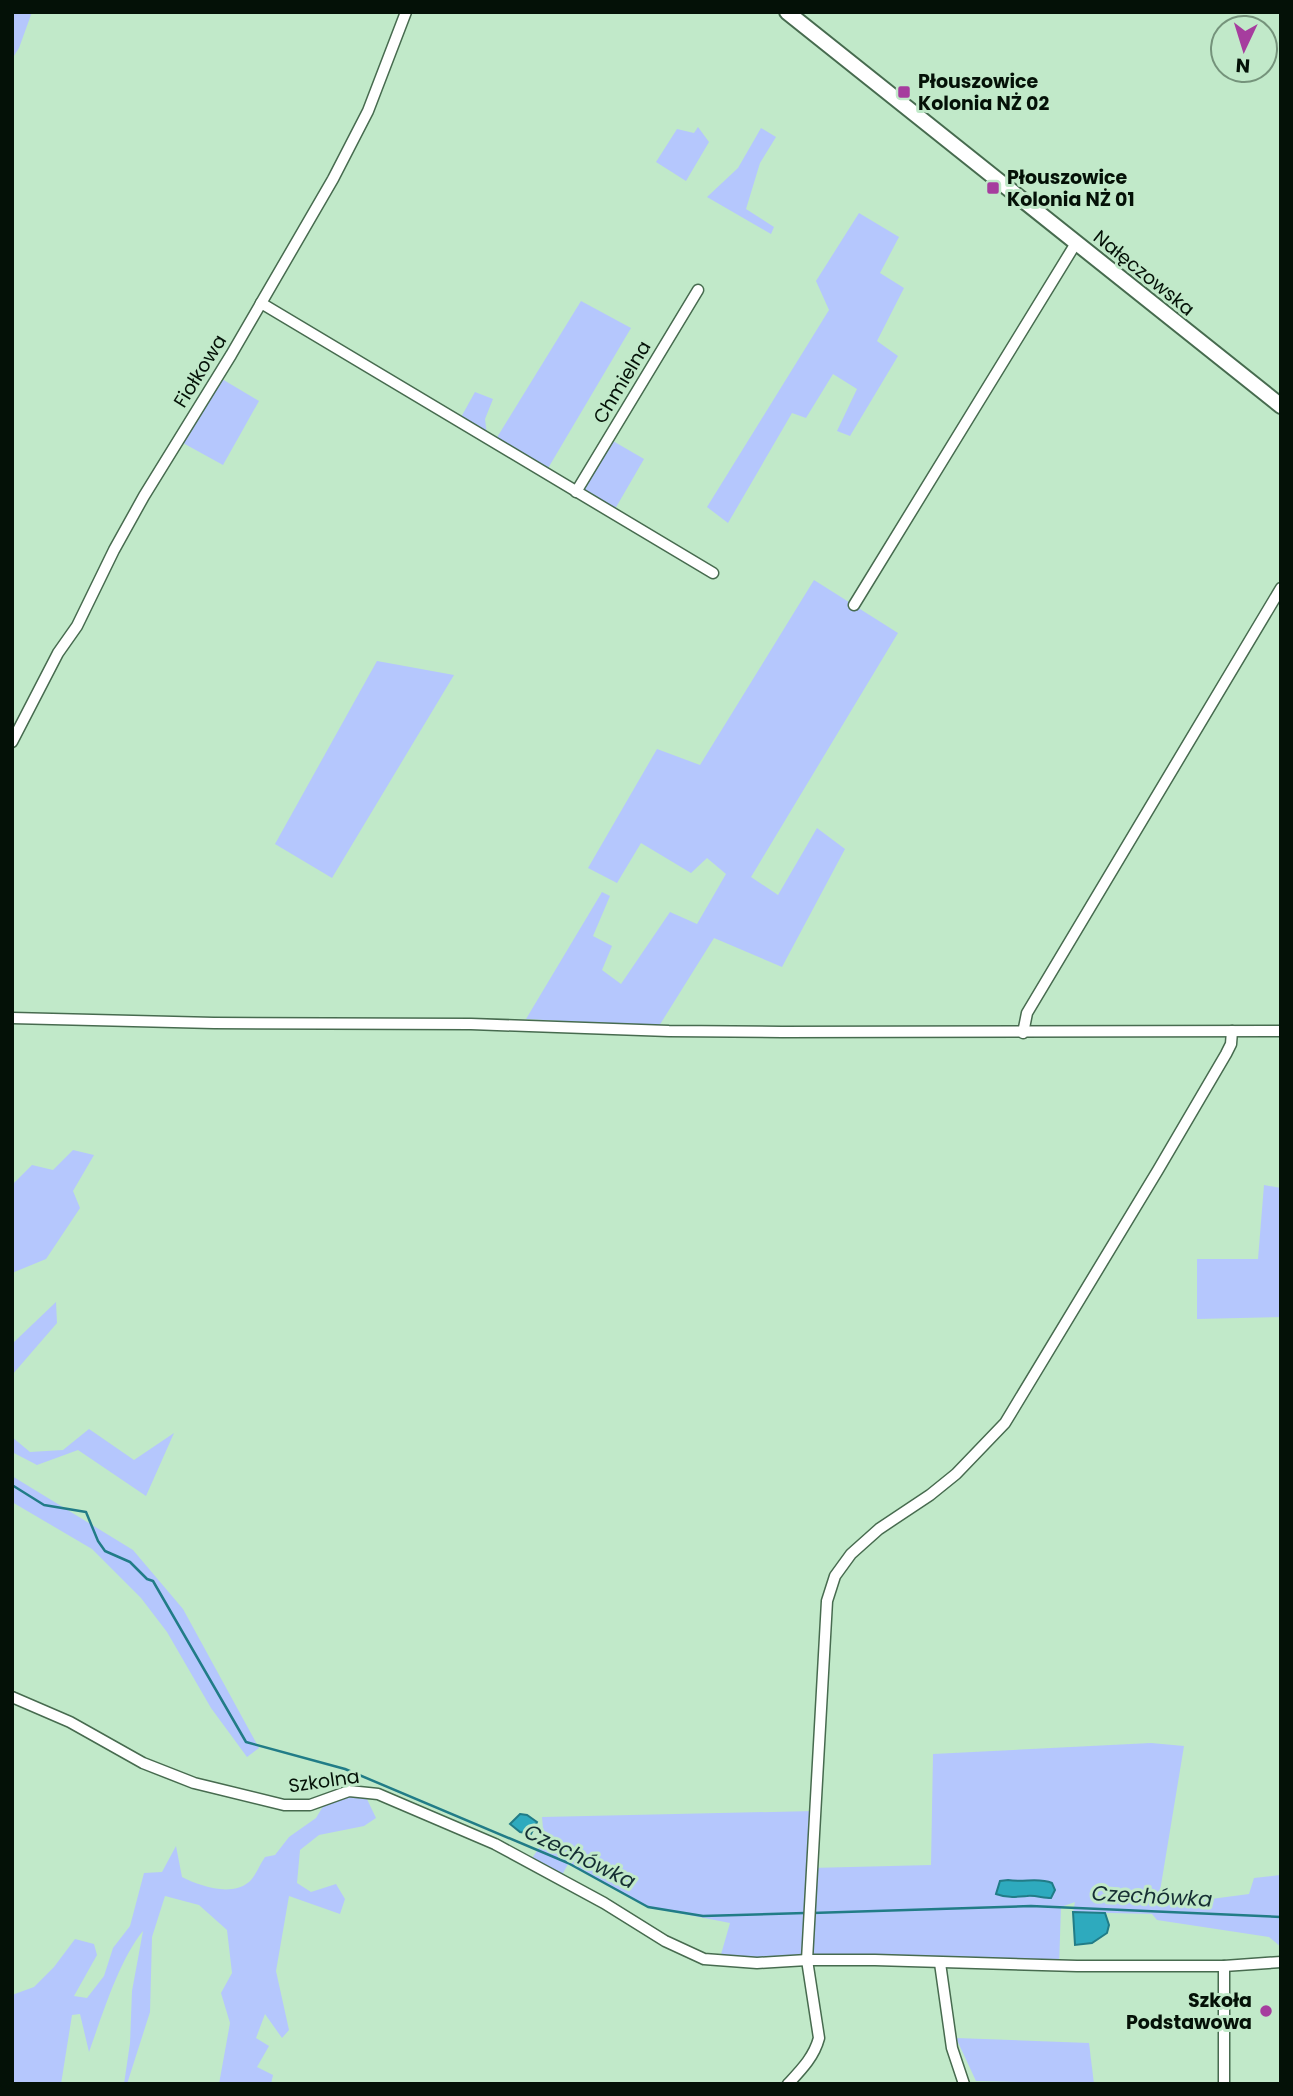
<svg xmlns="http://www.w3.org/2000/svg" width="1293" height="2096" viewBox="0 0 1293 2096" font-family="Poppins,sans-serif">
	<rect width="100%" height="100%" fill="#c1e9c9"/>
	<g fill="#b5c7fd">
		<polygon points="12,12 32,12 19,48 12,59"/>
		<polygon points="698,127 709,142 686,181 656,162 677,129 694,133"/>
		<polygon points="761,128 776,137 760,163 746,209 774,227 771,234 707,197 738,168"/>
		<polygon points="859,213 899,237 880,273 904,288 877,341 898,356 850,436 837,431 857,389 833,374 806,418 792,413 728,523 707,507 829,310 816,281"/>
		<polygon points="581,301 631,328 547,470 496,439"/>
		<polygon points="222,379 259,401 223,465 183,443"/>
		<polygon points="475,392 493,399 485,419 487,435 460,419"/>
		<polygon points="613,441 644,459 615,509 583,491"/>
		<polygon points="814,580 898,633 751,877 778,895 817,828 845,849 782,967 714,938 659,1026 526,1019 602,892 610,896 593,936 612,946 602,970 621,984 670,912 697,924 726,874 707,858 691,873 641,843 617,883 588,868 657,749 700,765"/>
		<polygon points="377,661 454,675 332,878 275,844"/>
		<polygon points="73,1150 94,1155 73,1191 80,1208 46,1259 12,1273 12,1185 32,1165 53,1170"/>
		<polygon points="1264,1185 1281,1188 1281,1317 1197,1319 1197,1259 1258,1259"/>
		<polygon points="56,1302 57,1323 12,1375 12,1344"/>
		<polygon points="89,1429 134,1460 174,1433 146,1496 78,1450 37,1465 12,1452 12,1437 30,1452 63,1450"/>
		<polygon points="12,1476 133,1550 183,1609 259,1748 247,1757 211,1708 167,1632 141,1598 92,1549 12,1502"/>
		<polygon points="1151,1743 1184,1746 1160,1891 1211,1899 1249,1894 1254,1878 1280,1875 1281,1947 1269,1937 1157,1920 1152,1914 1073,1912 1075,1902 1061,1907 1059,1966 720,1958 730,1923 648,1907 568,1864 561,1877 531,1860 544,1840 542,1817 814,1811 811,1868 931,1865 933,1754"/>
		<path d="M348 1795H365L376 1818 364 1826 319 1835 300 1850 297 1883 311 1892 336 1884 345 1899 340 1914 289 1896 276 1971 289 2030 282 2038 265 2014 256 2038 269 2046 257 2067 273 2075 271 2084H219L230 2023 221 1993 232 1973 227 1930 199 1905 165 1896 152 1937 150 2012 127 2084H124L130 2043 132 1991 143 1931C119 1960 102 2016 89 2052L80 2014 72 2015 61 2084H12V1995L34 1987 54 1967 75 1939 94 1944 97 1955 74 1996 87 1998 104 1976 113 1948 130 1926 144 1873 162 1872 176 1846 182 1877C200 1886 231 1897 249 1882 255 1877 260 1864 265 1857L275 1855 289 1837 316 1818 322 1808 331 1800Z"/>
		<polygon points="956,2038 1089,2043 1094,2084 976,2081"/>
	</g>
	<g fill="#2eaabe" stroke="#217c87" stroke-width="2">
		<polygon points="520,1814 527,1815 537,1822 531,1834 520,1832 510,1824"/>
		<path d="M1008 1880C1023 1883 1038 1877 1052 1883L1055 1890 1051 1898C1043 1898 1035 1895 1027 1896 1015 1897 1007 1898 996 1894L1000 1881Z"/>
		<polygon points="1073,1912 1105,1913 1109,1925 1107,1933 1092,1943 1075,1945"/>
	</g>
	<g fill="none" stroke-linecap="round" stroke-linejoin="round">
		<g stroke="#217c87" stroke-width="2.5">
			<polyline points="12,1485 44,1505 86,1512 98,1541 105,1551 130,1562 147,1579 153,1581 246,1742 345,1769 568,1863 648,1907 703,1916 805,1913"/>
			<polyline points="812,1913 1031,1906 1281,1917"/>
		</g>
		<g stroke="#476b4f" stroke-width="13">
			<g id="minor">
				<polyline points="261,303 713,573"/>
				<polyline points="576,492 698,290"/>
				<polyline points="854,605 1076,243"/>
				<polyline points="12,742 58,653 77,626 114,550 144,496 231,355 333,179 368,111 406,12"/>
				<polyline points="12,1018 214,1023 471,1024 669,1031 782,1032 1281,1031"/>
				<polyline points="1023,1033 1027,1013 1281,588"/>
				<polyline points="12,1697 70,1722 143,1763 194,1783 284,1805 310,1805 349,1791 378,1794 495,1844 604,1903 665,1941 704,1959 757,1963 807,1960 875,1960 1077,1966 1224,1966 1281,1962"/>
				<polyline points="940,1963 952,2048 964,2084"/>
				<path d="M788 2084C801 2070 814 2057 819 2038L807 1960 827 1601 835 1576 851 1554 879 1529 930 1495 956 1474 1005 1423 1158 1170 1226 1054 1231 1044 1232 1031"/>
				<polyline points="1224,2084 1224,1966"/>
			</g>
		</g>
		<g stroke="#476b4f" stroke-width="18">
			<polyline id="secondary" points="787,12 1281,406"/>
		</g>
		<use href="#minor" stroke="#fff" stroke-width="10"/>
		<use href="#secondary" stroke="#fff" stroke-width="14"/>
	</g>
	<g fill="#a63d9e" stroke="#c1e9c9" stroke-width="2.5">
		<rect x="897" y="85" width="14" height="14" rx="3.5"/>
		<rect x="986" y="181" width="14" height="14" rx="3.5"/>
		<circle cx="1266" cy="2011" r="7"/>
	</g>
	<g text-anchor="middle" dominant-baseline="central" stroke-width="6" stroke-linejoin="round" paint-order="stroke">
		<g font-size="19" font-weight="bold" fill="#041107" stroke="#c1e9c9" text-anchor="start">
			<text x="918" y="81">Płouszowice<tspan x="918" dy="22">Kolonia NŻ 02</tspan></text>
			<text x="1007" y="177">Płouszowice<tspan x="1007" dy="22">Kolonia NŻ 01</tspan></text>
			<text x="1252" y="2000" text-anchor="end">Szkoła<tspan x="1252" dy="22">Podstawowa</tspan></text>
		</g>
		<g font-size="19" fill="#041107" stroke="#c1e9c9">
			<text transform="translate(1144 273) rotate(39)">Nałęczowska</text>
			<text transform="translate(200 371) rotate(-58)">Fiołkowa</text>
			<text transform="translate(622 382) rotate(-59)">Chmielna</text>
			<text transform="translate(324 1781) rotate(-8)">Szkolna</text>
		</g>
		<g font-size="21" font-style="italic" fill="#152e33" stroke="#c1e9c9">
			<text transform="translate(580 1856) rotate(26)">Czechówka</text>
			<text transform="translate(1152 1896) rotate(3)">Czechówka</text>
		</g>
	</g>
	<rect width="1293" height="2096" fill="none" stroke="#041107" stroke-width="28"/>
	<g transform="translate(1244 49) rotate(184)"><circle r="33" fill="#c1e9c9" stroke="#75937b" stroke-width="2"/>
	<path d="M0-5L12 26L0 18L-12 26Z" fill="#a63d9e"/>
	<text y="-10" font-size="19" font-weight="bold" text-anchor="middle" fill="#041107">N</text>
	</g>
</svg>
